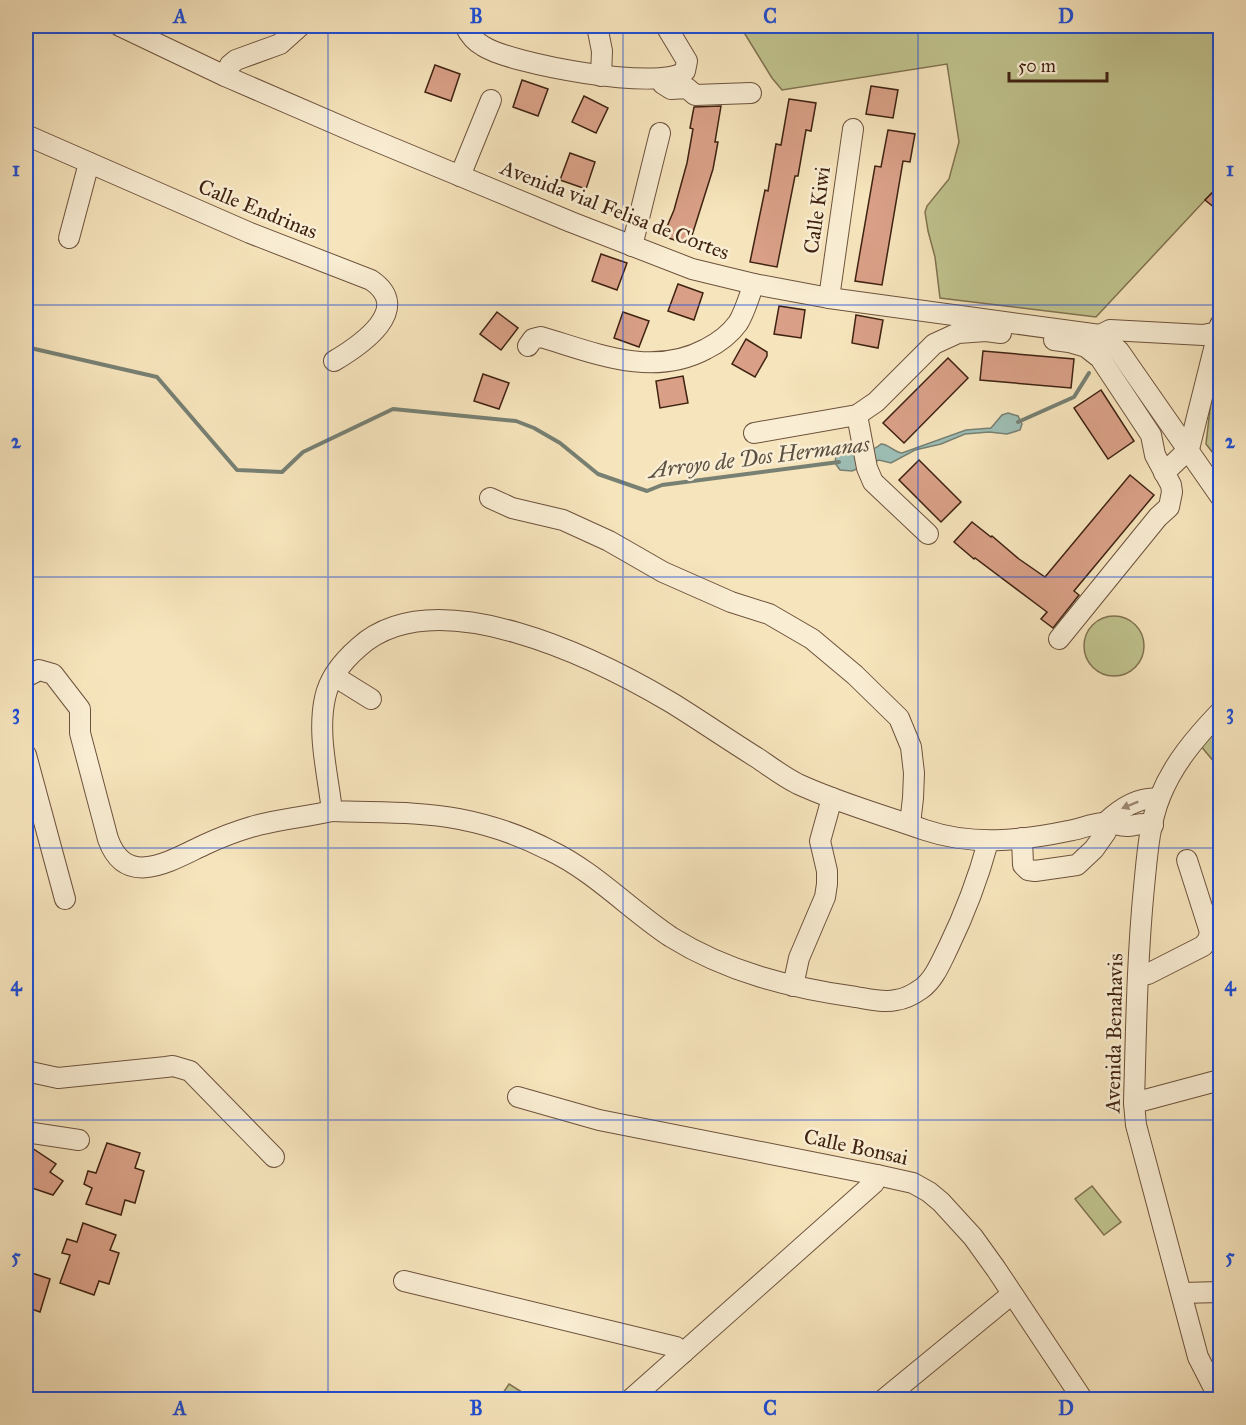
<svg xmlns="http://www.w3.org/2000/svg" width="1246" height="1425" viewBox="0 0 1246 1425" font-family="'IM FELL Great Primer',serif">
	<rect width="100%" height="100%" fill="#f6e4bc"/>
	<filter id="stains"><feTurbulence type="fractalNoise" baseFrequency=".00333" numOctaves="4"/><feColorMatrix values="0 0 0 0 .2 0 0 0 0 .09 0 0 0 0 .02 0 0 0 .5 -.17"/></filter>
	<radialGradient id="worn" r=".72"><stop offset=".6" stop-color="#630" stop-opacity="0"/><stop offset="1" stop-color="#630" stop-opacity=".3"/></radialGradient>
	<g fill="#c0c38e" stroke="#807250" stroke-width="1.5">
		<polygon points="740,26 1220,26 1220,184 1096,317 940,298 935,257 928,231 925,212 927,206 949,179 959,142 947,64 782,90 772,78"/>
		<polygon points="1220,356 1220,462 1206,444 1211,400"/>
		<circle cx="1114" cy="646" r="30"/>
		<polygon points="1220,727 1220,769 1200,745"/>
		<polygon points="1092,1186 1121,1222 1104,1235 1075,1199"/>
		<polygon points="509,1384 533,1399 499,1399"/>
	</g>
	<path fill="#9dbeb5" stroke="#778073" stroke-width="1.5" d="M1008 413 1018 416 1022 424 1020 430 1007 434 989 432 965 434 941 444 915 450 891 463 879 460 852 471 840 470 835 463 836 456 843 451C856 454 871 453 881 444 889 444 893 452 902 453L966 430 991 428 1002 415Z"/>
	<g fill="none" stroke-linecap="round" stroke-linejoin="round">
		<g stroke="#778073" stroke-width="4">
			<polyline points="26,347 157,377 237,470 282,472 303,452 393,409 516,421 534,428 560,443 598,474 647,491 662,485 839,462"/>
			<polyline points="1018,422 1074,397 1089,373"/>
		</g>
	</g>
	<g fill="#d9a087" stroke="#3f2211" stroke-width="1.5">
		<polygon points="435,65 460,74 451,101 425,92"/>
		<polygon points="522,80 548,89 538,116 513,107"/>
		<polygon points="871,86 898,90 893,118 866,114"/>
		<polygon points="584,96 608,108 596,133 572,122"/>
		<polygon points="789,99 816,103 811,131 806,130 798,176 795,176 777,267 750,262 765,190 768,191 776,144 781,145"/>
		<polygon points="721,106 715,142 718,142 713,169 689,245 663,236 674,210 687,163 693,129 690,128 694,107"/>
		<polygon points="888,130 915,134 910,162 903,161 882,285 855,281 875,166 881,167"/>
		<polygon points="570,153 595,162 586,189 560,180"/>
		<polygon points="1221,184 1221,213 1205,200"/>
		<polygon points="601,254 627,263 617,290 592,281"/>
		<polygon points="678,284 703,293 694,320 668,311"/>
		<polygon points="779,306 805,310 801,338 774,334"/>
		<polygon points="497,312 518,328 501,350 480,334"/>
		<polygon points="623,312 649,321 639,347 614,338"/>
		<polygon points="856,315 883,320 878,348 852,343"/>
		<polygon points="746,339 767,352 767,356 755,377 732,364"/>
		<polygon points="983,351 1074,359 1071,388 980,380"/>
		<polygon points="948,358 968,378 904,443 883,423"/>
		<polygon points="483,374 509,383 499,409 474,401"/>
		<polygon points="683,376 688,403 660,408 656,381"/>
		<polygon points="1101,390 1134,441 1108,459 1074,408"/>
		<polygon points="919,460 961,502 941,522 899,480"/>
		<polygon points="1130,475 1154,495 1074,591 1079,595 1053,628 1041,619 1047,612 975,558 974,559 954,542 972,522 991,537 992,536 1019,559 1045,577"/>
		<polygon points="107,1143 140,1153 135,1168 144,1171 135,1203 125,1200 121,1215 86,1204 92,1188 84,1184 88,1171 96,1173"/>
		<polygon points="26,1144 56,1164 50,1172 63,1181 53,1195 26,1186"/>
		<polygon points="83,1223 116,1235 110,1250 119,1253 109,1284 99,1281 94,1295 60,1283 70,1255 62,1253 67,1239 77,1242"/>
		<polygon points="26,1271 50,1279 40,1312 26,1307"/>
	</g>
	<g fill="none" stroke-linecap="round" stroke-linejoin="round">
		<g stroke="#6d523c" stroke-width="22">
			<g id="minor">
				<polyline points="120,26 225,76 359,134 571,222 692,269 754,284 829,298 1100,335 1119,351 1220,496"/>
				<path d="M465 26C469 34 474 41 483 46 510 64 661 92 685 71L687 61 666 26"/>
				<polyline points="597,26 602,51 601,76"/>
				<polyline points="225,76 230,65 236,60 280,44 300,26"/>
				<polyline points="663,84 671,89 687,88 695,95 751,93"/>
				<path d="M26 135 250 233 371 280C414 309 361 345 334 361"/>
				<polyline points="460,176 491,100"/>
				<polyline points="69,238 89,163"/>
				<polyline points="632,246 660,133"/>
				<polyline points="829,298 853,129"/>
				<polyline points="1100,335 1110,330 1203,335 1218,332"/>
				<polyline points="1054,340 1069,342 1086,347 1100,358 1151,435 1155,455 1171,485 1172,492 1169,507 1158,517 1059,639"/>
				<path d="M528 346 533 339 541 337C595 353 652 378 706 349 718 343 730 334 738 323 745 312 749 296 754 284"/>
				<polyline points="857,415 867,468 873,482 928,534"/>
				<polyline points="754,433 857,415 876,402 934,344 958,333 986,331 1001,333"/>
				<polyline points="1164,473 1189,449 1220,325"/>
				<polyline points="490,498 512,508 563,520 609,541 663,572 731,602 769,614 812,639 855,675 899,718 911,747 914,773 913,798 910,824"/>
				<polyline points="334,676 371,699"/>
				<path d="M26 677 39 670 53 674 80 709V733L108 839C126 889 170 861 204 845 219 838 234 832 251 827 277 819 306 817 332 811"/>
				<polyline points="26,755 65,899"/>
				<path d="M1022 838 1023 865 1028 870 1035 871 1077 865 1094 849 1106 832V822C1120 809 1139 796 1159 799"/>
				<path d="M988 842C978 879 965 913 948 948 941 962 934 980 921 989 914 994 905 999 896 1000 884 1003 868 999 856 997 791 988 727 972 671 937 630 910 594 871 549 850 522 836 490 825 459 819 418 811 374 813 332 811 328 775 317 734 325 698 329 678 344 660 359 647 436 578 598 659 672 703 701 721 730 741 759 759 772 768 784 777 798 784 839 803 883 815 925 830 972 846 1020 841 1068 831 1080 829 1091 824 1103 823 1111 821 1120 827 1128 826 1139 825 1141 822 1153 825"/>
				<polyline points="1138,976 1148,974 1203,946 1208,940 1210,932 1187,860"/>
				<polyline points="793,986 799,958 825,897 827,884 827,871 820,841 832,798"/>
				<polyline points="26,1071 58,1078 166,1067 173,1066 190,1071 274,1157"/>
				<polyline points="518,1097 599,1120 877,1175 913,1183 929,1192 941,1202 973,1237 996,1269 1083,1400"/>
				<polyline points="1134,1103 1220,1080"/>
				<polyline points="26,1132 79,1140"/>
				<polyline points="404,1281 676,1347 683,1353"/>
				<polyline points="1182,1293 1220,1292"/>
				<polyline points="630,1400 874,1183 877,1175"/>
				<polyline points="883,1400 1012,1294"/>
				<path d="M1220 1400 1198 1357 1136 1125 1134 1103C1136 1031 1137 959 1144 887 1147 858 1149 824 1160 797 1173 764 1196 737 1220 712"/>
			</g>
		</g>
		<use href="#minor" stroke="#f9edd3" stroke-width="20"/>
	</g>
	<defs><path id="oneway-solid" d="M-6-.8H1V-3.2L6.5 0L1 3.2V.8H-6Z" transform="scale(1.5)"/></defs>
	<use fill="#9c8872" href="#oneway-solid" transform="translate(1130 805) rotate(158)"/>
	<path fill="none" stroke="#1d4ed8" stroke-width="1.5" stroke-opacity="0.55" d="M328 26V1400M623 26V1400M918 26V1400M26 305H1220M26 577H1220M26 848H1220M26 1120H1220"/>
	<g text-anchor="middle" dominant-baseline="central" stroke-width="5" stroke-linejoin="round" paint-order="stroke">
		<g font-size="21" fill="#3f2211" stroke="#f9edd3">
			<text transform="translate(258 209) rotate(22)">Calle Endrinas</text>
			<text transform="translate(615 210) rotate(21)">Avenida vial Felisa de Cortes</text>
			<text transform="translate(817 210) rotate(-82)">Calle Kiwi</text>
			<text transform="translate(1114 1033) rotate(-89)">Avenida Benahavis</text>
			<text transform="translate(856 1147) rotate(12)">Calle Bonsai</text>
		</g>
		<g font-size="22" font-style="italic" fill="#5b5142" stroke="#f9edd3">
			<text transform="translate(759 457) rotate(-7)">Arroyo de Dos Hermanas</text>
		</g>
	</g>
	<rect width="1246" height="1425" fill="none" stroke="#f6e4bc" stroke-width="66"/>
	<path d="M1009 72v9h98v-9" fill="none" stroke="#3f2211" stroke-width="3"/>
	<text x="1018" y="72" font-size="18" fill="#3f2211" stroke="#f9edd3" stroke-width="4.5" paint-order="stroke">50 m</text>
	<rect x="33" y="33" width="1180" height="1359" fill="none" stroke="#1d4ed8" stroke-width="2"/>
	<g font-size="20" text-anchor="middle" font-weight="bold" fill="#1d4ed8">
		<text x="180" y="23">A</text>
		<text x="476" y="23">B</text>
		<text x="770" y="23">C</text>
		<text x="1066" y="23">D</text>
		<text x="16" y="176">1</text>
		<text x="1230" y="176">1</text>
		<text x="16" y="448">2</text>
		<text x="1230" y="448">2</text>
		<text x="16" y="719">3</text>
		<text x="1230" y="719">3</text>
		<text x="16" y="991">4</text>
		<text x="1230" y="991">4</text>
		<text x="16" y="1263">5</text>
		<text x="1230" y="1263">5</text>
		<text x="180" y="1415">A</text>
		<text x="476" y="1415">B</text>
		<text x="770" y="1415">C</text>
		<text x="1066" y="1415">D</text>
	</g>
	<rect width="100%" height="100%" filter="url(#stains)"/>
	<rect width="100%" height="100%" fill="url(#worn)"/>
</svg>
